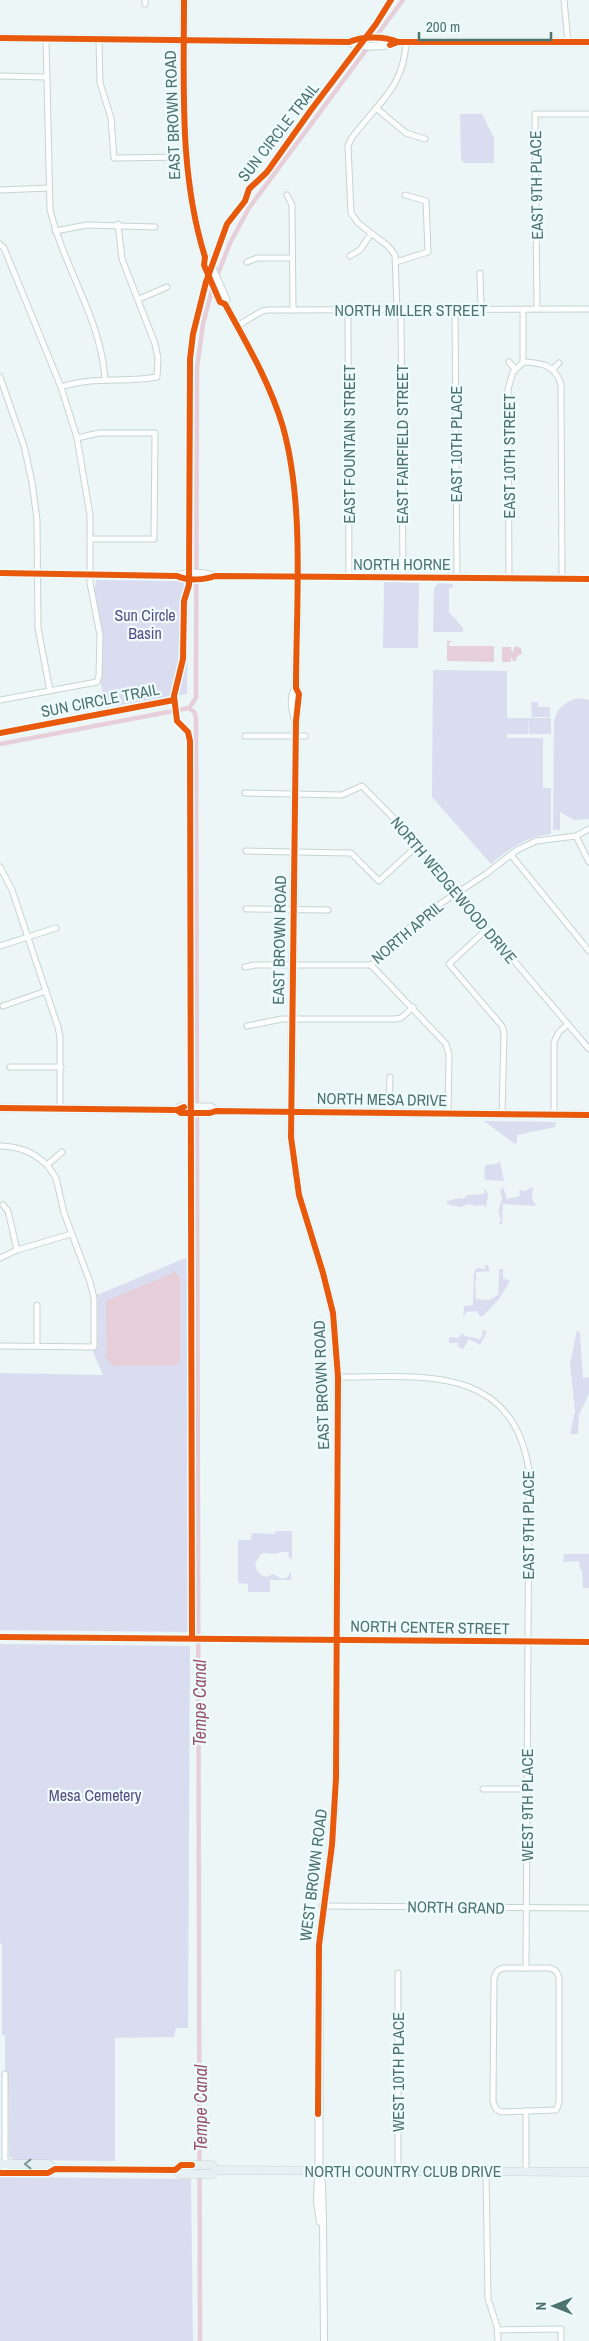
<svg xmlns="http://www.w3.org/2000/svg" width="589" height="2341" viewBox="0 0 589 2341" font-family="'Archivo Narrow',sans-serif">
	<rect width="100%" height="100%" fill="#ecf6f7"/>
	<g fill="#d9ddef">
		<polygon points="460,114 482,114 494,138 494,163 464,163 461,159"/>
		<polygon points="96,580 189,581 187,694 104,708 101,682 102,632 94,596"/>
		<polygon points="384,582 419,583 418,648 383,648"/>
		<polygon points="439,583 453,584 453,587 449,588 449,612 463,628 463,632 433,632 434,588"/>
		<path d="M433 670 507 671V718H529L528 734H507V738H543V788H551V834C525 837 511 848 491 864L432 797Z"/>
		<path d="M579 698 589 700V819L574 820 560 812V830H553L554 721C557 708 566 701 579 698Z"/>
		<polygon points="531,702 538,702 538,707 550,707 550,717 532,717"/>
		<rect x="529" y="718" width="22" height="16"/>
		<polygon points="484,1121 556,1122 555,1127 517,1135 517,1143 515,1144"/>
		<polygon points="500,1161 504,1181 486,1180 484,1177 485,1165 496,1164"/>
		<polygon points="503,1187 507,1199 520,1196 519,1190 524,1191 533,1187 532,1199 536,1206 503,1204 502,1224 499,1224 501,1219 498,1211 502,1199 500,1191"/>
		<polygon points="485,1188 488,1195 486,1208 483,1205 476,1206 469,1204 460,1207 447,1204 447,1201 459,1198 464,1199 467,1195 484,1194"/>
		<polygon points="188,1257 188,1632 0,1630 0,1373 103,1375 93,1352 98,1345 97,1295"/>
		<polygon points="485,1265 488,1265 490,1271 476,1272 476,1279 479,1279 475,1281 476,1299 489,1300 498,1295 499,1269 503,1269 503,1278 510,1281 499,1299 483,1316 480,1316 476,1311 466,1312 463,1318 464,1306 473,1305 474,1272 477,1268 485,1269"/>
		<polygon points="482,1330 487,1332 480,1345 469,1339 463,1349 457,1346 459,1343 449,1343 449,1337 459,1338 462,1333 465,1336 480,1339 483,1335"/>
		<polygon points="577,1330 580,1333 583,1378 589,1377 589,1394 579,1415 578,1434 570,1434 575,1411 570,1364"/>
		<path d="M276 1531H292V1560L288 1556 289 1553C282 1550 280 1553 273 1554 269 1554 266 1552 261 1554L255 1564C257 1574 264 1580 273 1574L282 1579 288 1577 291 1571V1580H270V1592H248V1584L238 1583V1540H251L252 1533 274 1534Z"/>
		<polygon points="564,1554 589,1554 589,1588 583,1588 582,1570 580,1569 579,1561 563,1562"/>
		<polygon points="0,1644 190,1646 188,2028 176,2028 174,2037 115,2038 115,2161 14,2160 9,2156 8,2074 5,2073 5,2035 2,2035 2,1944 0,1943"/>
		<polygon points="0,2177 191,2179 193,2341 0,2341"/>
	</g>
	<g fill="#e6cfd9">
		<polygon points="447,641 453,641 449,643 449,646 494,646 494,662 447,661"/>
		<polygon points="515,646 521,648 522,654 517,656 516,661 513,661 511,656 511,662 502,662 502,647 511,647 512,653"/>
		<polygon points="175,1272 180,1278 180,1360 177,1365 113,1366 105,1356 107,1343 106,1301"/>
	</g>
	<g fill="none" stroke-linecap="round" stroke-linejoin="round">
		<g stroke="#e6cfd9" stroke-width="4.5">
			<polyline points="217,276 230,243 249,208 403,0"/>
			<polyline points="189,708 195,713 196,720 200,2341"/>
			<polyline points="189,708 196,698 196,688 197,367 203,324 213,286"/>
			<polyline points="0,744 189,708"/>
		</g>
		<g stroke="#c8d3d3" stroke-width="7">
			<g id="minor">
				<polyline points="564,0 568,42"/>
				<polyline points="145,4 145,0"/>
				<path d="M46 39 50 209C63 267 102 320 105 380"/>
				<polyline points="99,40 100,83 111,118 114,158 185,157"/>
				<polyline points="0,76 46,77"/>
				<polyline points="376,108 406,133 425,139"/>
				<polyline points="0,190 49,188"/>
				<polyline points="287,195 292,205 293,310"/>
				<polyline points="55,231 87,225 155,227"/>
				<polyline points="0,244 4,248 61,387 77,438 90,515 90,583 100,635 99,676 97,682 0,700"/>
				<polyline points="350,256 360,250 371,234"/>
				<polyline points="247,262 257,258 292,258"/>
				<polyline points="396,262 428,252 426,201 405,195"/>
				<polyline points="480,273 481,310"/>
				<polyline points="139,299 167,287"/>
				<polyline points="537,309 535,114 589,114"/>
				<polyline points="455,310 457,578"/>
				<polyline points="348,311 349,577"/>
				<path d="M397 311 395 255 388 246 358 223 351 213 348 146 351 139C376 104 404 89 406 42"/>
				<polyline points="401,311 403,577"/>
				<polyline points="237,326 262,311 268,310 589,309"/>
				<polyline points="509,362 515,369"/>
				<path d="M523 362C542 363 554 364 561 384L562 578"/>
				<polyline points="553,369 559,363"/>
				<polyline points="0,377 24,446 32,482 37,520 38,628 50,691"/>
				<path d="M61 387C92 376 125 383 157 377L158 358 155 344 122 259 118 224"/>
				<polyline points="77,438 99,433 155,433 154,539 90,539"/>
				<polyline points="509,578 508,389 513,372 523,362 523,310"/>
				<polyline points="245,736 305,736"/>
				<polyline points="245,793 342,795 362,786 419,844 487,929 589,1049"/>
				<polyline points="576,836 589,862"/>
				<polyline points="246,851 351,853 379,881 419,844"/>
				<polyline points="511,855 589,951"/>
				<polyline points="0,867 12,890 58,1027 60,1037 60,1108"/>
				<polyline points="246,909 328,910"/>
				<polyline points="487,929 449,964 502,1026 504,1032 502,1114"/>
				<polyline points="0,946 56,928"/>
				<polyline points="371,965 446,1044 449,1055 448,1113"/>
				<polyline points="245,967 255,965 371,965 423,915 486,874 517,850 536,841 576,836 589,829"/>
				<polyline points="3,1006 46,991"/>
				<polyline points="247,1026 282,1019 395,1019 401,1018 413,1007"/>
				<polyline points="10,1067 61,1067"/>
				<polyline points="389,1112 390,1077"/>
				<polyline points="554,1114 554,1042 559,1032 568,1024"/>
				<path d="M0 1146C20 1147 32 1151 47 1165"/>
				<polyline points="3,1205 8,1211 17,1250"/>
				<polyline points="0,1258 17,1250 71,1234"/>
				<polyline points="0,1346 94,1347 94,1298 90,1282 64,1213 56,1178 47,1165 62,1152"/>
				<polyline points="37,1346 37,1305"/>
				<path d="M338 1377C421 1377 513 1363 529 1471L526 1968"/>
				<polyline points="483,1789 527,1789"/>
				<polyline points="322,1906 589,1908"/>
				<polygon points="503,1968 550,1968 556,1971 559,1977 559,2103 556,2110 501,2112 496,2109 493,2102 494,1978 497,1971"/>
				<polyline points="5,2074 5,2173"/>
				<polyline points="398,2171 398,1973"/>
				<polyline points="486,2172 488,2299 497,2326 498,2341"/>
				<polyline points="526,2172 526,2111"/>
				<polyline points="498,2330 561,2329 561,2341"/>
			</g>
		</g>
		<g stroke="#c8d3d3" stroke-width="8">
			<g id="tertiary">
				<path d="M0 573 177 576C187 581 205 580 215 576L589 579"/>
				<path d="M177 576C187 571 205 572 215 576"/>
				<polyline points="0,1637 589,1642"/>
				<polyline points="319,2170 322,2183 323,2222 324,2341"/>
				<polyline points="318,2174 317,2202 320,2222"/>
			</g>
		</g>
		<g stroke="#c7d3d3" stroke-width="9">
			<g id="secondary">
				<path d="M184 0C184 87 179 174 205 257L204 265 220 302 225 304C247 344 270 383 283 427 305 506 296 605 296 688L299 694 296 721 291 1137 299 1195 323 1273 333 1313 338 1377 336 1778 332 1845 319 1945V2170"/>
				<path d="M0 38 349 42C362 36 385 36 398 42"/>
				<path d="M349 42C360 48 386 47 398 42H589"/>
				<polyline points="205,257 209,261 226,300 225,304"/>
				<path d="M296 721C292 709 290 698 296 688"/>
				<polyline points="0,1108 177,1110 180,1107 211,1107 216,1111"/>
				<polyline points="177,1110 181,1113 210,1113 216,1111 589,1115"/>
			</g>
		</g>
		<g stroke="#c7d5d3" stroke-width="9">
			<g id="primary">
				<polyline points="0,2164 48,2164 55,2169"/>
				<polyline points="175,2170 181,2165 212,2165 216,2170"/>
				<polyline points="0,2173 48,2173 55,2169 175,2170 180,2174 213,2174 216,2170 589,2172"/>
			</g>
		</g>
		<use href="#minor" stroke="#fcfefe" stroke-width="5"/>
		<use href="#tertiary" stroke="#fcfefe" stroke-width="6"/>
		<use href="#secondary" stroke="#fcfefe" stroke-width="7"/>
		<use href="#primary" stroke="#e6f0f2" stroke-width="8"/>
		<g stroke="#effcfe" stroke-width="9">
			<g id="cycleway">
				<path d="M184 0C184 87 179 174 205 257L204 265 220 302 225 304C247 344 270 383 283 427 305 506 296 605 296 688L299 694 296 721 291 1137 299 1195 323 1273 333 1313 338 1377 336 1778 332 1845 319 1945 318 2114"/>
				<path d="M0 38 349 42C362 36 385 36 398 42"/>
				<polyline points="390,45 398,42 589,42"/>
				<path d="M0 573 177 576C187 581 205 580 215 576L589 579"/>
				<polyline points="0,733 174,700"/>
				<polyline points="0,1108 177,1110 184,1107"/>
				<polyline points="177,1110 181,1113 210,1113 216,1111 589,1115"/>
				<polyline points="0,1637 589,1642"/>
				<polyline points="192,1638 190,741 188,732 177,721 174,696 183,659 184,601 189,585 190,359 193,334 206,282 227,224 245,201 249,189 267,172 311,110 376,24 391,0"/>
				<polyline points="0,2173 48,2173 55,2169 175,2170 181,2165 192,2165"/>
			</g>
		</g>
		<use href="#cycleway" stroke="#e8590c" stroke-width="6"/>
	</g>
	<defs><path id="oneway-chevron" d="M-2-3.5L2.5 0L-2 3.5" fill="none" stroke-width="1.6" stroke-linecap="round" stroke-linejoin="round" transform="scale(1.25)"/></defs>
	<use stroke="#7c9895" href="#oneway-chevron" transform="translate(28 2164) rotate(-180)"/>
	<g text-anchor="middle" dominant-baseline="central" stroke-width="4.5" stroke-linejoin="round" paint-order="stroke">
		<g font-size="16" fill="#4e736d" stroke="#effcfe">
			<text transform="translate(172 115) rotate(-92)">EAST BROWN ROAD</text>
			<text transform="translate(278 132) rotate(-52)">SUN CIRCLE TRAIL</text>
			<text transform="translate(536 185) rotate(-91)">EAST 9TH PLACE</text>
			<text x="411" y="310">NORTH MILLER STREET</text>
			<text transform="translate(349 444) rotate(-90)">EAST FOUNTAIN STREET</text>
			<text transform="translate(402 444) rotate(-90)">EAST FAIRFIELD STREET</text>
			<text transform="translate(456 444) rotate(-90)">EAST 10TH PLACE</text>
			<text transform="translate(509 456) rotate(-90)">EAST 10TH STREET</text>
			<text x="402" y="564">NORTH HORNE</text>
			<text transform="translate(100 700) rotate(-11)">SUN CIRCLE TRAIL</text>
			<text transform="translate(454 890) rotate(50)">NORTH WEDGEWOOD DRIVE</text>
			<text transform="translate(407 932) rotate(-40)">NORTH APRIL</text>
			<text transform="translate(279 940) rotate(-89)">EAST BROWN ROAD</text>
			<text transform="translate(382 1099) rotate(1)">NORTH MESA DRIVE</text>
			<text transform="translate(321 1385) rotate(-92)">EAST BROWN ROAD</text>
			<text transform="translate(528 1525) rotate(-90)">EAST 9TH PLACE</text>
			<text transform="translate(430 1627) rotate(1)">NORTH CENTER STREET</text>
			<text transform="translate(527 1805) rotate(-90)">WEST 9TH PLACE</text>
			<text transform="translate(313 1875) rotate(-83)">WEST BROWN ROAD</text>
			<text transform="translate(456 1907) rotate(1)">NORTH GRAND</text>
			<text transform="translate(398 2072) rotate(-90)">WEST 10TH PLACE</text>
			<text x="403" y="2171">NORTH COUNTRY CLUB DRIVE</text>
		</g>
		<g font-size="16" fill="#574d84" stroke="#effcfe">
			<text x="145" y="615">Sun Circle<tspan x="145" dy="18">Basin</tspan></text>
			<text x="95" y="1795">Mesa Cemetery</text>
		</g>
		<g font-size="18" font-style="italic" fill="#99536c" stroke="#effcfe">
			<text transform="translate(199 1703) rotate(-90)">Tempe Canal</text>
			<text transform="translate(200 2108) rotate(-90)">Tempe Canal</text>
		</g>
	</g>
	<g transform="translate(554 2306) rotate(270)" stroke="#effcfe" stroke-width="4" paint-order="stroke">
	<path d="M0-4L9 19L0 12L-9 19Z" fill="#4e736d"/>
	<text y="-8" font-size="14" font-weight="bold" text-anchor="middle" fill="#4e736d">N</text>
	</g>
	<path d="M419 32v8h132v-8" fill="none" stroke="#4e736d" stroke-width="2.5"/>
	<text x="426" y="32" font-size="15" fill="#4e736d" stroke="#effcfe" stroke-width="4" paint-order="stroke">200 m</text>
</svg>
